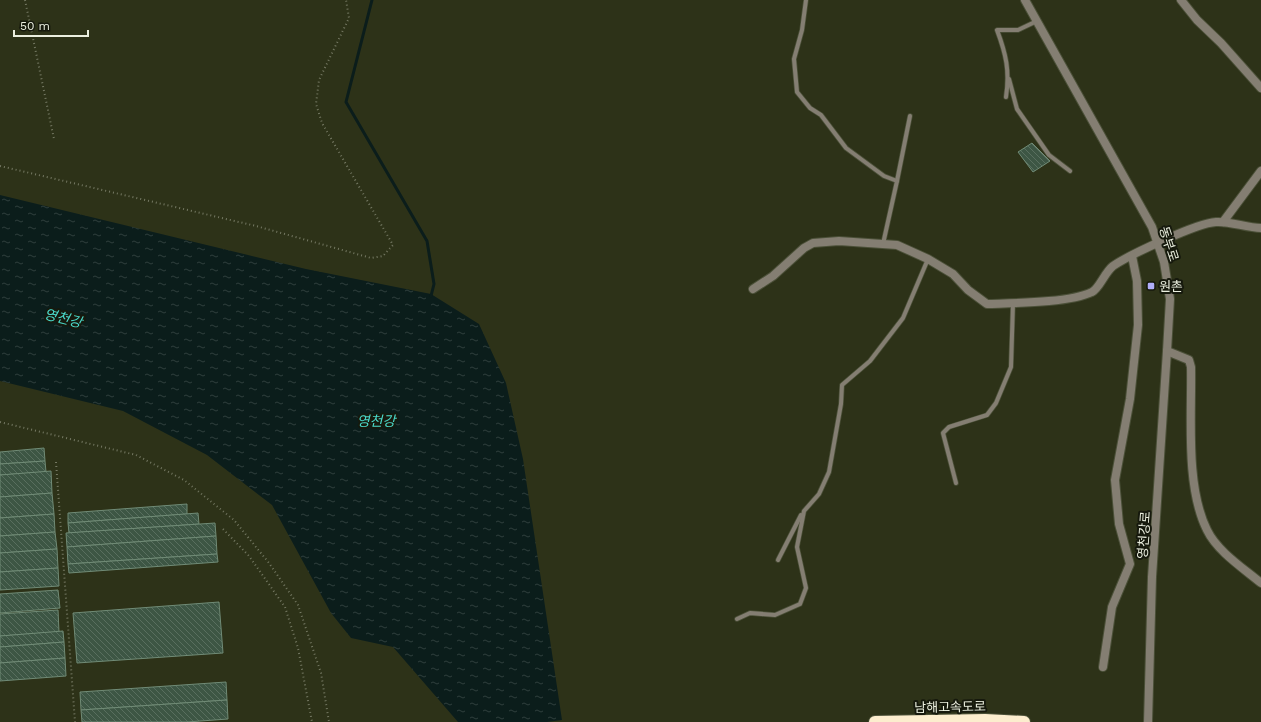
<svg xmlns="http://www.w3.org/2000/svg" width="1261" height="722" viewBox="0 0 1261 722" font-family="'Work Sans','Noto Sans KR',sans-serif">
	<defs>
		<pattern id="water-ripples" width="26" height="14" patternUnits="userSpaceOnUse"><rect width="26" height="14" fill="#0b1d1b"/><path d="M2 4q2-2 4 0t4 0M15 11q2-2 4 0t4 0" fill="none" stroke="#2f3e3c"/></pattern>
		<pattern id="building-back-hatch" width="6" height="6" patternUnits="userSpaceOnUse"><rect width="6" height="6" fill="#3d5644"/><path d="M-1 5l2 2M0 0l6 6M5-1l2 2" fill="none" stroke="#596f5f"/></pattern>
	</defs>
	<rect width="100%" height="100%" fill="#2d3218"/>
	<polygon fill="url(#water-ripples)" points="0,195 306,269 431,294 479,324 506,383 523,459 562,720 547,722 458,722 393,647 351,638 331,613 272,505 207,455 123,411 0,381"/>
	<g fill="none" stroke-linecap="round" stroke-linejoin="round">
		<polyline stroke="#0b1d1b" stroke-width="3" points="372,0 346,102 427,241 434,284 431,296"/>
	</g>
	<g fill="url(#building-back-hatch)" stroke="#708b76">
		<polygon points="1032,143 1050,161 1033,172 1018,152"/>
		<polygon points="44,448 45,461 0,464 0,452"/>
		<polygon points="45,461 46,472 0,475 0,464"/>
		<polygon points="51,471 52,493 0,497 0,475"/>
		<polygon points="52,493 54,514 0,518 0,497"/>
		<polygon points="187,504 187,514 68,523 68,513"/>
		<polygon points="198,513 199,524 69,533 68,523"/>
		<polygon points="54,514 55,532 0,536 0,518"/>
		<polygon points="215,523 216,536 67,547 66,533"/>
		<polygon points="55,532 57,549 0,553 0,536"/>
		<polygon points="216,536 217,554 68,564 67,547"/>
		<polygon points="57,549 58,568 0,572 0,553"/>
		<polygon points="217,554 218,562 69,573 68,564"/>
		<polygon points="58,568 59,586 0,590 0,572"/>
		<polygon points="58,590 60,608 0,613 0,594"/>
		<polygon points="219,602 223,653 77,663 73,613"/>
		<polygon points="58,610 59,632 0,636 0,614"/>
		<polygon points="63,631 64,642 0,647 0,636"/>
		<polygon points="64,642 65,658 0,663 0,647"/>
		<polygon points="65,658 66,676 0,681 0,663"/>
		<polygon points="226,682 227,700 81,710 80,692"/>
		<polygon points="227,700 228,719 187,722 82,722 81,710"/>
	</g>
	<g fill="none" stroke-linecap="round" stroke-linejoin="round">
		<g stroke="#4b5038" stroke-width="5.5">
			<g id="service">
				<polyline points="806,0 802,30 794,59 797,92 810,108 821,115 846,148 884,176 897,181 883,244"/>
				<polyline points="1009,79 1017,109 1049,155 1070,171"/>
				<path d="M1006 97C1010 71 1006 54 997 30H1018L1037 21"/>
				<polyline points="897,181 910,116"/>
				<polyline points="956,483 943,433 949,427 987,415 996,403 1011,367 1013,303"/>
				<polyline points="778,560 801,515"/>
				<polyline points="737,619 750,613 775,615 800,604 806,588 797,547 804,511 819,494 829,472 841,404 842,385 870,361 903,318 928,259"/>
			</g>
		</g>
		<g stroke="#4b5038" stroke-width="10">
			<g id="minor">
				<polyline points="1181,0 1197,20 1221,43 1261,88"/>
				<polyline points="1223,222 1261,171"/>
				<path d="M753 289 773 276 804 248 813 243 839 241 897 245 928 259 953 274 968 290 987 304C1014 303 1069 303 1092 292 1099 289 1105 272 1113 266 1129 255 1197 223 1216 222 1231 221 1246 228 1261 228"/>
				<polyline points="1103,667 1112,607 1130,564 1119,524 1115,480 1130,399 1138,325 1137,281 1132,256"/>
			</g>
		</g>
		<g stroke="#4b5038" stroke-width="10">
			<g id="tertiary">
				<path d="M1025 0 1152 227 1164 262 1170 299 1167 351 1189 360 1191 367C1192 415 1185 486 1207 530 1217 551 1243 568 1261 583"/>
				<polyline points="1148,722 1152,577 1167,351"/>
			</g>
		</g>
		<g stroke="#4b5038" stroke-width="14">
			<polyline id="motorway" points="875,722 985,720 1024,722"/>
		</g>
		<g stroke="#757963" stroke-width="2" stroke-dasharray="1 3" stroke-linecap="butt">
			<polyline points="25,0 54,139"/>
			<polyline points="0,166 256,226 371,258 383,256 393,245 322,123 316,104 319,80 349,18 346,0"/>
			<polyline points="0,422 136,455 184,480 234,520 269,563 298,605 321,673 329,722"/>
			<polyline points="56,462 75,722"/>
			<polyline points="223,529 249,556 285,607 298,648 312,722"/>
		</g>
		<use href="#service" stroke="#847e72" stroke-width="4"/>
		<use href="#minor" stroke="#847e72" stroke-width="8"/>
		<use href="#tertiary" stroke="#847e72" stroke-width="8"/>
		<use href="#motorway" stroke="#fcedce" stroke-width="12"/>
	</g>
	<rect fill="#b0aefa" stroke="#16190d" stroke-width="1.5" x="1147" y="282" width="8" height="8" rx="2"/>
	<g text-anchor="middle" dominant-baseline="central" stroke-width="4" stroke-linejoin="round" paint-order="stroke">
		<g font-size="13" fill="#ebefdf" stroke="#16190d">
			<text transform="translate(1169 244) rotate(72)">동부로</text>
			<text transform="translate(1144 535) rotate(-86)">영천강로</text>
			<text transform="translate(950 707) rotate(-1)">남해고속도로</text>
		</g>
		<g font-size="13" fill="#ebefdf" stroke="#16190d" text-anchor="start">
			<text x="1159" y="286">원촌</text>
		</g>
		<g font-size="14" font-style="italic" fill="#4bdbcc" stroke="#16190d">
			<text transform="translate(63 318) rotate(14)">영천강</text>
			<text x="376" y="421">영천강</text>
		</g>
	</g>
	<path d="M14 30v6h74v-6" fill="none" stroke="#ebefdf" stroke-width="2"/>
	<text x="20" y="30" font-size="12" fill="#ebefdf" stroke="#16190d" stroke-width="3" paint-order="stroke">50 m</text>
</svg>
